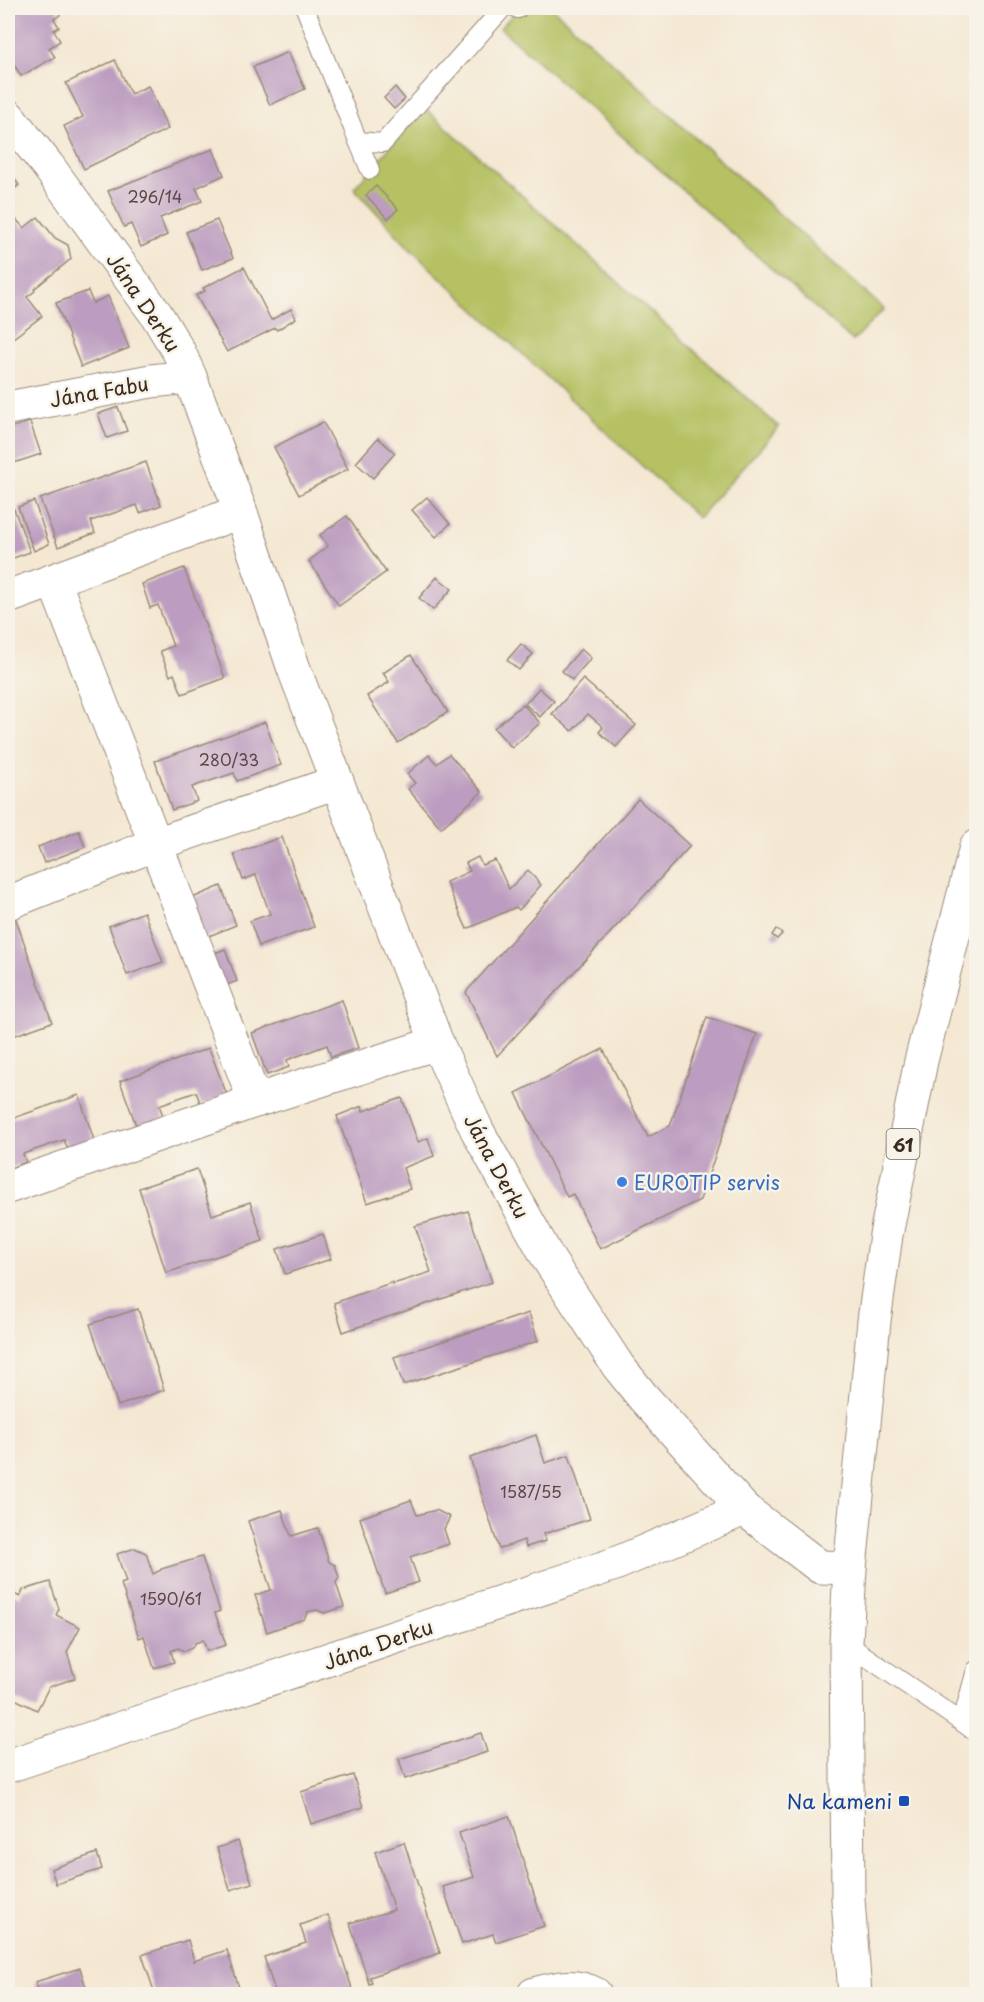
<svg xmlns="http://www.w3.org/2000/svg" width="984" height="2002" viewBox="0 0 984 2002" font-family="'Playpen Sans',sans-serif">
	<rect width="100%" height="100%" fill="#f7f3e8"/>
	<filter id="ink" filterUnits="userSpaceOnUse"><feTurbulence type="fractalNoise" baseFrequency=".0167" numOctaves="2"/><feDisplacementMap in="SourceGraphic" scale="12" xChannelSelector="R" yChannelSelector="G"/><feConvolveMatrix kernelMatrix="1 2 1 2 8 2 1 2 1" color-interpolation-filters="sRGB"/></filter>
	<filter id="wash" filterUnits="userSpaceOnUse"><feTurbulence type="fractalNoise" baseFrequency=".008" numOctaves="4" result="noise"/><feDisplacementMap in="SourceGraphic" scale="24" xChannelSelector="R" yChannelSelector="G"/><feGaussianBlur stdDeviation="1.35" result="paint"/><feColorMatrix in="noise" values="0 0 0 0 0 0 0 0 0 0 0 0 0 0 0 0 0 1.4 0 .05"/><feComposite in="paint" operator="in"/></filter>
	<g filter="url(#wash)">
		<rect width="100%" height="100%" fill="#f4e8d3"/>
		<g fill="#b5c163" stroke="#787640" stroke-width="1.5">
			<polygon points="519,8 552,8 884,309 853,341 500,28"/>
			<polygon points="425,108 779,427 698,518 410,249 354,188"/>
		</g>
		<g id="blocks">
			<g fill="#bc9cc0">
				<polygon points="8,8 56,8 60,15 54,19 59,27 54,30 60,41 49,48 55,57 21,76 8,55"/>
				<polygon points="288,52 305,89 270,105 253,67"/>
				<polygon points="115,60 131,94 148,86 168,129 84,169 64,126 83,117 66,83"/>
				<polygon points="395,87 405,99 394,109 384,98"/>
				<polygon points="213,149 224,175 196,188 202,201 160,218 167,235 141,247 131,224 124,227 108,191"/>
				<polygon points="8,170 19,185 8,194"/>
				<polygon points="376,186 398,209 388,219 366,195"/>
				<polygon points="38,217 55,238 68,245 71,259 34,289 35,291 27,297 42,316 8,342 8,275 14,270 8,261 8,224 15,218 24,228"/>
				<polygon points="217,220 233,258 202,270 186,232"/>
				<polygon points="244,267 271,320 291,309 296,318 277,330 275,328 227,352 196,295 205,291 203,288"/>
				<polygon points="88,291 93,303 108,296 129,348 81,367 56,303"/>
				<polygon points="118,407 127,431 107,438 98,414"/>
				<polygon points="30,422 41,454 8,465 8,428"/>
				<polygon points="323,422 348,469 299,495 274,447"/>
				<polygon points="378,438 395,453 373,478 356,463"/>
				<polygon points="146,462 161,505 140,513 137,505 91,521 95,533 58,547 40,499"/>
				<polygon points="427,497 450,524 436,537 412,510"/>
				<polygon points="34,501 49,544 34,551 18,507"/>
				<polygon points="14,509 30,552 8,560 8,511"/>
				<polygon points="347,516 386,572 339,606 309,561 328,546 320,535"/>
				<polygon points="184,568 225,678 182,694 174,674 170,676 160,651 173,646 158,605 150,608 142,584"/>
				<polygon points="437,577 452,589 433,610 419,598"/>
				<polygon points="521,644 533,654 519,670 507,660"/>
				<polygon points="581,649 591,658 572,680 562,671"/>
				<polygon points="411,655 448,712 398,743 367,696 389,682 383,673"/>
				<polygon points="583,679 636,725 616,747 599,732 603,727 588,714 572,731 552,714"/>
				<polygon points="539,688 554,701 540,717 525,704"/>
				<polygon points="523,704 540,723 512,748 494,728"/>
				<polygon points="265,722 281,765 237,781 234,773 192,787 197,801 172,810 155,761"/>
				<polygon points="449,754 482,792 441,828 408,789 415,783 407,774 429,755 437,764"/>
				<polygon points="638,799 690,846 497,1056 466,992"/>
				<polygon points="79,831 85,847 44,863 38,847"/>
				<polygon points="282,837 314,927 259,946 250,921 270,914 256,875 243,880 234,854"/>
				<polygon points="478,857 482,865 495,860 509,889 528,870 541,885 519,910 516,907 467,929 446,882 470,871 466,863"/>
				<polygon points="221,886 236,925 204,938 190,899"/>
				<polygon points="144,912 163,962 127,975 109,926"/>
				<polygon points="14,914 52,1022 10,1037 8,1031 8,916"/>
				<polygon points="776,929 782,934 777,939 772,935"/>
				<polygon points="225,949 237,981 222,987 210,955"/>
				<polygon points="342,1000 358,1048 331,1057 327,1045 287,1060 289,1067 267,1075 252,1033"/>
				<polygon points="707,1017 757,1034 700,1200 600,1249 573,1194 567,1197 516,1093 603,1049 648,1137 670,1126"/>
				<polygon points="209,1048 227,1095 201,1105 196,1092 159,1105 164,1118 137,1128 120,1081"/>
				<polygon points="79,1095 95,1143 69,1152 64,1140 23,1154 26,1162 8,1169 8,1120"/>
				<polygon points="402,1098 418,1142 428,1138 434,1156 403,1168 410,1189 367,1203 337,1116 362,1106 363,1111"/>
				<polygon points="197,1169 212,1215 250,1202 263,1241 166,1273 139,1188"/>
				<polygon points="468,1211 492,1282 343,1332 334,1303 393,1282 393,1284 431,1272 415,1226"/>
				<polygon points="323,1234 331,1259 285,1274 277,1249"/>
				<polygon points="138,1309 164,1390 118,1406 90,1324"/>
				<polygon points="529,1313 538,1341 403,1385 394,1357"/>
				<polygon points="536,1435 545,1463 569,1455 590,1519 543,1534 546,1541 526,1547 524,1540 499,1549 470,1458"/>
				<polygon points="411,1500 417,1515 436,1510 450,1517 444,1529 449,1544 410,1557 419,1582 385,1593 360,1518"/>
				<polygon points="282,1510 291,1536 318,1528 329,1562 335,1565 339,1577 336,1583 344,1607 324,1613 317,1610 308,1612 304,1619 267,1632 255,1595 271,1590 248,1521"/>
				<polygon points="135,1548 146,1553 153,1574 161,1570 161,1569 202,1557 220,1611 215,1613 226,1645 207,1651 203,1640 195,1643 192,1648 184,1651 178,1648 171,1651 174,1662 154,1668 144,1636 139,1638 121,1584 126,1582 117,1554"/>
				<polygon points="50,1582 59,1609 56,1615 80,1627 67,1652 75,1678 49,1687 37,1710 13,1698 8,1700 8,1591 20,1597 23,1590"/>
				<polygon points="481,1733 487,1752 405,1779 399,1759"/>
				<polygon points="353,1775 363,1807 311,1824 301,1792"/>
				<polygon points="509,1816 544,1926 496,1942 493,1934 462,1944 443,1887 474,1877 459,1833"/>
				<polygon points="238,1841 252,1883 230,1890 217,1848"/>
				<polygon points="404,1842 440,1953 370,1977 372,1983 369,1984 350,1923 394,1910 375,1852"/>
				<polygon points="97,1853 102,1869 56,1884 51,1869"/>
				<polygon points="328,1915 352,1988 333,1994 276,1994 264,1957 306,1943 300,1925"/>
				<polygon points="188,1940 194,1961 227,1950 241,1994 155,1994 142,1955"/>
				<polygon points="80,1968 88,1994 39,1994 35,1982"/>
			</g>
		</g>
	</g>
	<g filter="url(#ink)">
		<use href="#blocks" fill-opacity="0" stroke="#988978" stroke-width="1.5"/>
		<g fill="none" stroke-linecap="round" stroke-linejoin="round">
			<g stroke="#988978" stroke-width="20">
				<g id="lane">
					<polyline points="305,8 358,141 383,143 503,8"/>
					<polyline points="516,8 518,9"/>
					<polyline points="358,141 370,170"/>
					<polyline points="846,1643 976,1732"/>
					<polyline points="962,1721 976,1670"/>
				</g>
			</g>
			<g stroke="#988978" stroke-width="35">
				<g id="street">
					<polyline points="8,408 151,381 190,377"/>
					<polyline points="54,581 255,1101"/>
					<polyline points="8,597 223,518 240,510"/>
					<polyline points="8,903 156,844 337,782"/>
					<polyline points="8,1187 255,1101 437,1043"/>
					<polyline points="8,1766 615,1564 744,1509"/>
					<path d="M534 1994C555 1988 575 1983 595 1994"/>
				</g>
			</g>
			<g stroke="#988978" stroke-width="35">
				<polyline id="secondary" points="8,116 48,166 156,314 179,352 190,377 240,510 294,669 437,1043 477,1130 549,1260 618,1366 643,1397 744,1509 820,1567 850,1568"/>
			</g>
			<g stroke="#988978" stroke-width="35">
				<polyline id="primary" points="855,1994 848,1899 846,1643 850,1568 874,1321 886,1235 921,1061 976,847"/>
			</g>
			<use href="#lane" stroke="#fff" stroke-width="18"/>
			<use href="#street" stroke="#fff" stroke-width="33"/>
			<use href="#secondary" stroke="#fff" stroke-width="33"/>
			<use href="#primary" stroke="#fff" stroke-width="33"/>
		</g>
	</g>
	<circle fill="#3f7fe0" stroke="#f7f3e8" stroke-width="2" cx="622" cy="1182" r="6"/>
	<rect fill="#1a4fb4" stroke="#f7f3e8" stroke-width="2" x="898" y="1795" width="12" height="12" rx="3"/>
	<g text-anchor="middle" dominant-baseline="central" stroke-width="5" stroke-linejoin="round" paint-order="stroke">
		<g font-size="16" fill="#5b4646">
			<text x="155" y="196">296/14</text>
			<text x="229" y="759">280/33</text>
			<text x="531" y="1491">1587/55</text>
			<text x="171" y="1598">1590/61</text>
		</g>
		<rect fill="#f7f3e8" stroke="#73665b" stroke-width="1.5" x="886.5" y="1129" width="33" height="30" rx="4.5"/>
		<g font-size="18" font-weight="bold" fill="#3b2a1e">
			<text x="903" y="1144">61</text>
		</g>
		<g font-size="20" fill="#3b2a1e" stroke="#f7f3e8">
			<text transform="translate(144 302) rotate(56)">Jána Derku</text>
			<text transform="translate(99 391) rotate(-10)">Jána Fabu</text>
			<text transform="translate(497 1166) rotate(62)">Jána Derku</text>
			<text transform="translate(378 1644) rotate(-19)">Jána Derku</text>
		</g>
		<g font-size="20" fill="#366cbe" stroke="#f7f3e8" text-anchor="start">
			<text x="634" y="1182">EUROTIP servis</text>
		</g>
		<g font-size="20" fill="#164399" stroke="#f7f3e8" text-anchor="end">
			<text x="892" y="1801">Na kameni</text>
		</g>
	</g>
	<rect width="984" height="2002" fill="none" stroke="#f7f3e8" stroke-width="30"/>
</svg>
